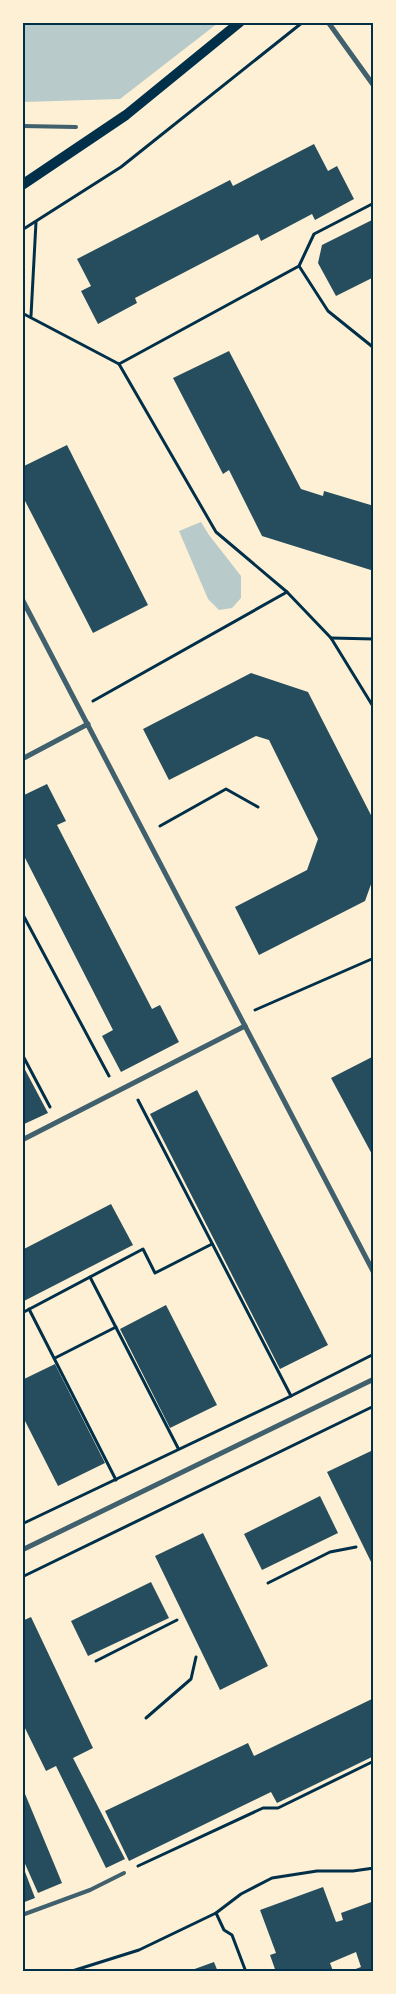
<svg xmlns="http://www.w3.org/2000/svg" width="396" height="1994" viewBox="0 0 396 1994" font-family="Ubuntu,sans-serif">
	<rect width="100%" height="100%" fill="#fdf0d5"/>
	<g fill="#b9caca">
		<polygon points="22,23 23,22 218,23 120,99 23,102"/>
		<polygon points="201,522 209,535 241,576 241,598 232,608 219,610 208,599 179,531"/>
	</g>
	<g fill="#264d5e">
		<polygon points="314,144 328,171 337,166 354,199 315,220 312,214 261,241 258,234 135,298 137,303 98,324 81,291 91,286 77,259 230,180 233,186"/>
		<polygon points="374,219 374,277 336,296 318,263 322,245"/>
		<polygon points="229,351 301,489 323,496 324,491 374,506 374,571 262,536 229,470 223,474 173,378"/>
		<polygon points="67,445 148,605 93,633 22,495 22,467"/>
		<polygon points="251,673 308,692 374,821 374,876 365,901 259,955 235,907 307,870 318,839 269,740 256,736 169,780 143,729"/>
		<polygon points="47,784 66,821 57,825 152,1009 160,1005 179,1042 121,1072 102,1036 113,1030 22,852 22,796"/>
		<polygon points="374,1056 374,1158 331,1078"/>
		<polygon points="22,1064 48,1113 22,1125"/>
		<polygon points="197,1090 328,1345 280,1369 150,1114"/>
		<polygon points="111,1204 133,1245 22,1302 22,1250"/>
		<polygon points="166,1305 217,1405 170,1428 120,1329"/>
		<polygon points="55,1364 105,1463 58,1486 22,1415 22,1380"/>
		<polygon points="371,1451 374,1455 374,1568 327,1472"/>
		<polygon points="320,1496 338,1533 262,1570 244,1534"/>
		<polygon points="203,1533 268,1666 220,1690 155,1556"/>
		<polygon points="151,1582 169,1618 88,1656 71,1621"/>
		<polygon points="31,1617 93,1748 73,1758 125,1859 106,1868 56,1766 46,1771 22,1722 22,1621"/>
		<polygon points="374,1698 374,1756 277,1803 271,1792 129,1861 105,1811 248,1743 254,1756"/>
		<polygon points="23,1789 62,1883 38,1893 22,1857"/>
		<polygon points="22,1864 35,1898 22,1903"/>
		<polygon points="323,1887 336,1922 343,1920 341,1913 374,1901 374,1972 354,1972 353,1970 361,1967 356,1952 330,1963 333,1971 331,1972 316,1972 315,1969 309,1972 276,1972 270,1955 276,1953 260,1910"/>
		<polygon points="214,1962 218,1972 189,1972 189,1971"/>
	</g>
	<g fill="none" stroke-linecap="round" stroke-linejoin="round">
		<g stroke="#003049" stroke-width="3">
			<polyline points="22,230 121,167 303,22"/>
			<polyline points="299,266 328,311 374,348"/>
			<polyline points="22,313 119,364 299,266 314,234 374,203"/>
			<polyline points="31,316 36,222"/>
			<polyline points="119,364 216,532 287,592 331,638 374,708"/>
			<polyline points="331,638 374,639"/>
			<polyline points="93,701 287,592"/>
			<polyline points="160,826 226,789 258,807"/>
			<polyline points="22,913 109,1076"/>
			<polyline points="255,1010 374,958"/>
			<polyline points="22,1054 50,1107"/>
			<polyline points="138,1100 291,1396"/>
			<polyline points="90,1277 178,1448"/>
			<polyline points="29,1309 116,1480"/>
			<polyline points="22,1313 143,1249 155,1273 212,1244"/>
			<polyline points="55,1358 116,1327"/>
			<polyline points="22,1524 291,1396 374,1354"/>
			<polyline points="22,1577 374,1406"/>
			<polyline points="268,1583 330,1552 356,1547"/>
			<polyline points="96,1661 177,1620"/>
			<polyline points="146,1718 191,1679 196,1657"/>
			<polyline points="138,1866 263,1808 278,1808 374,1761"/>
			<polyline points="216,1913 224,1930 232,1935 246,1972"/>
			<polyline points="69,1972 139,1950 216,1913 241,1894 272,1878 317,1871 353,1871 374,1868"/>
		</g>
		<g stroke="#3f606c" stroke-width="4">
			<polyline points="22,126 76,127"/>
			<polyline points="22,1915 90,1890 124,1873"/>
		</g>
		<g stroke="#3f606c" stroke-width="5">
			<polyline points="328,22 374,86"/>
			<polyline points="22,599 374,1273"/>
			<polyline points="22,759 88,724"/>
			<polyline points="22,1140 245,1026"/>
			<polyline points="22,1550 374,1379"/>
		</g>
		<polyline stroke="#003049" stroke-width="10" points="22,185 126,115 240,22"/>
	</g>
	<rect width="396" height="1994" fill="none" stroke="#fdf0d5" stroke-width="48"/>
	<rect x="24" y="24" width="348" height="1946" fill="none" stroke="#003049" stroke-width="2"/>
</svg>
